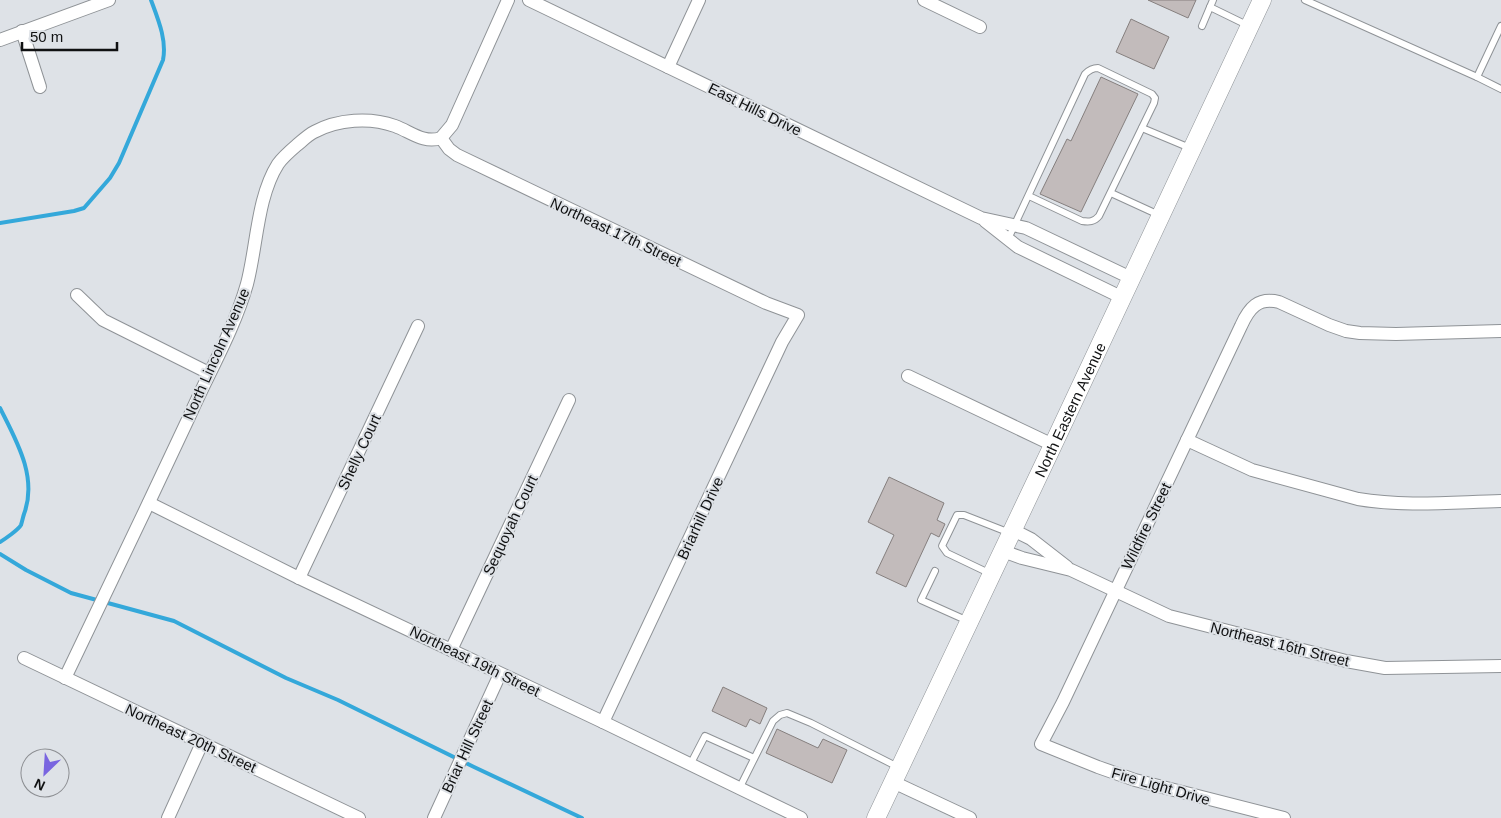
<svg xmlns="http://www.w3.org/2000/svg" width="1501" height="818" viewBox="0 0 1501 818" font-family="Helvetica,sans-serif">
	<rect width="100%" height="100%" fill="#dee2e7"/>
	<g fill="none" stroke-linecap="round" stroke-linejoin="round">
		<g stroke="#34a8da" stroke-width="4">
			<path d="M0 223 74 211 84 208 110 178 119 163 163 60C167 40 158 19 151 0"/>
			<path d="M0 408C16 440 38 477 24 514 23 517 22 522 21 525 18 530 5 539 0 542"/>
			<polyline points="0,554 26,570 71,593 174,621 286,678 338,700 474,767 582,818"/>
		</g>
	</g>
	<g fill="#c2bbbb" stroke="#857f7e">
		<polygon points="1148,0 1196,0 1188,18"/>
		<polygon points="1131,19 1169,37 1154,69 1116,52"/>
		<polygon points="1101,77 1138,94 1081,212 1040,194 1067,139 1071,141"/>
		<polygon points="889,477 944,503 937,520 945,524 939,537 931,533 906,587 876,573 894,535 868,522"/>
		<polygon points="723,687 767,708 760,724 750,719 746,727 712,711"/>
		<polygon points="777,729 818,748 823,739 847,750 832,783 766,753"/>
	</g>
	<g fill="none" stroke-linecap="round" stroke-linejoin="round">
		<g stroke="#8f9397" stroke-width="8">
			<g id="lane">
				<polyline points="1305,0 1477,77 1501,89"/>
				<polyline points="1210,7 1249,26"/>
				<polyline points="1202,26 1213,0"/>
				<polyline points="1477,77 1501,26"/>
				<polyline points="1142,128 1190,148"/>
				<polyline points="1111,193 1159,215"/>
				<path d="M1008 239 1085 74C1089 70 1092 68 1098 68L1152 94 1155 98 1154 103 1099 216C1094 222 1089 222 1082 221L1029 196"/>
				<polyline points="935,571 921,600 968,621"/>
				<polyline points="991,574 947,553 942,546 957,515 964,515 1010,533"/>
				<polyline points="690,765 705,736 754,758"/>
				<polyline points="739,789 773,721 780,715 787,713 811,723 898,767"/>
			</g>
		</g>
		<g stroke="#8f9397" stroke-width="14">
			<g id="street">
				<polyline points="529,0 981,218 1026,228 1131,278"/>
				<polyline points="924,0 980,27"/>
				<polyline points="22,31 40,87"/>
				<polyline points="0,40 109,0"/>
				<polyline points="668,67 699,0"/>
				<polyline points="441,138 449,149 457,155 766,303 798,315 782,342 603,722"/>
				<polyline points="985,221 1018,247 1121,297"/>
				<polyline points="77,295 103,320 209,373"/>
				<polyline points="908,376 1053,445"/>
				<path d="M1187 440 1252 470 1358 499C1405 507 1454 502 1501 501"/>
				<polyline points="149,503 299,578 603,722 801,818"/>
				<polyline points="1013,530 1031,539 1067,567"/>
				<polyline points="1003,551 1022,558 1071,570 1169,616 1346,661 1385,668 1501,666"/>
				<polyline points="299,578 418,326"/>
				<polyline points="451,650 569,400"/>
				<polyline points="24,658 359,818"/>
				<path d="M65 678C107 590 149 503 190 415 209 372 234 330 247 284 257 246 257 197 278 164 283 157 290 151 297 145 302 141 308 135 314 132 338 119 370 117 395 126 411 132 424 144 441 138L452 125 508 0"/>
				<polyline points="893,782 970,818"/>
				<polyline points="168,818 202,743"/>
				<polyline points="434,818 500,674"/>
				<path d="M1284 818 1135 780 1098 767 1041 744 1063 702 1241 326C1249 308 1258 297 1279 302L1329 325 1346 331 1360 333 1396 334 1501 331"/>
			</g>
		</g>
		<g stroke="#8f9397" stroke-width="19">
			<g id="secondary">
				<path id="s1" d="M876 818 1053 445 1262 0"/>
			</g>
		</g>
		<use href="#lane" stroke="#fff" stroke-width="6"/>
		<use href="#street" stroke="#fff" stroke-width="12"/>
		<use href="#secondary" stroke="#fff" stroke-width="18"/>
	</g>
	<g text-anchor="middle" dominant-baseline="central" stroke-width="4" stroke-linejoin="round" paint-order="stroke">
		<g font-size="15" fill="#101112" stroke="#dee2e7">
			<text transform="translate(755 109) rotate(26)">East Hills Drive</text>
			<text transform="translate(616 232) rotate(25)">Northeast 17th Street</text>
			<text transform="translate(216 354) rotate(-66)">North Lincoln Avenue</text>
			<text stroke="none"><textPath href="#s1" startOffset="452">North Eastern Avenue</textPath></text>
			<text transform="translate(359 452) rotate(-65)">Shelly Court</text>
			<text transform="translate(700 518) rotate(-65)">Briarhill Drive</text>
			<text transform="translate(510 525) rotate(-65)">Sequoyah Court</text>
			<text transform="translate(1146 526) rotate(-64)">Wildfire Street</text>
			<text transform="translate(1280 644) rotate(14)">Northeast 16th Street</text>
			<text transform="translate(475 661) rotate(26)">Northeast 19th Street</text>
			<text transform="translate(191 738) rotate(25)">Northeast 20th Street</text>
			<text transform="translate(467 746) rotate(-65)">Briar Hill Street</text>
			<text transform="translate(1161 786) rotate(16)">Fire Light Drive</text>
		</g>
	</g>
	<g transform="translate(45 773) rotate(205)"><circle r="24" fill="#dee2e7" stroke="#8c8e92"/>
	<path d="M0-4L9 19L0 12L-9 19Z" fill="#7965e0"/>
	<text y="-8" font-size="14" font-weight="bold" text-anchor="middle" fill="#101112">N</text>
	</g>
	<path d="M22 42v8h95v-8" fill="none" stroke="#101112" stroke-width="2.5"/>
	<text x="30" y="42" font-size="15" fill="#101112" stroke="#dee2e7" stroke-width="4" paint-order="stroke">50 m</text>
</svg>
